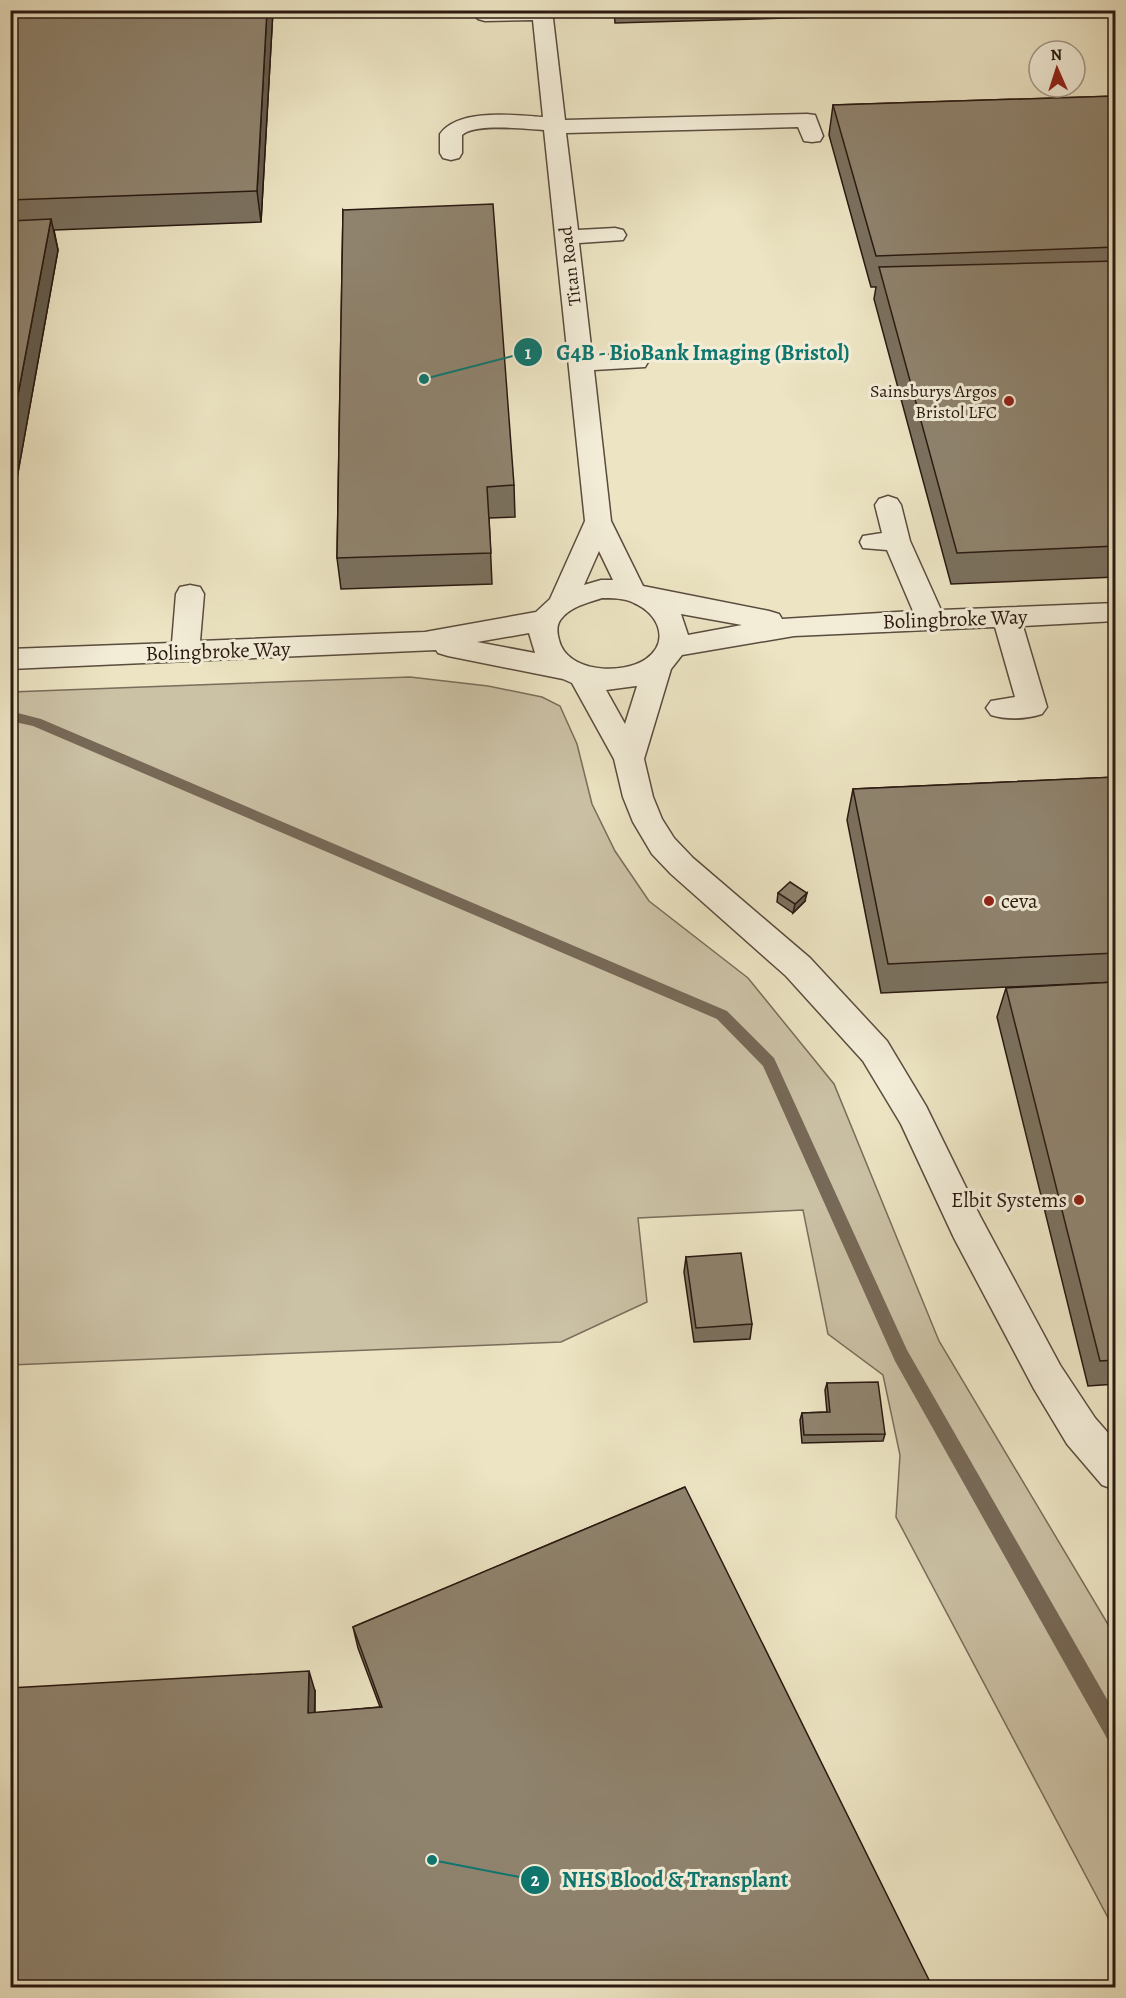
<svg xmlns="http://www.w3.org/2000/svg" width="1126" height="1998" viewBox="0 0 1126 1998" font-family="Alegreya,serif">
	<rect width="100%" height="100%" fill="#ece4c3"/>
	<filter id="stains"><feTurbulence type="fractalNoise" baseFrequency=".00333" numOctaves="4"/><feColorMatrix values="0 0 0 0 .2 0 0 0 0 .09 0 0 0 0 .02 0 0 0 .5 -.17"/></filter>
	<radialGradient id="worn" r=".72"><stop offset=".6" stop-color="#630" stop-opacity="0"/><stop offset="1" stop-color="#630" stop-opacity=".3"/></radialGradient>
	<polygon fill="#cbc1a5" stroke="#7a6d5b" stroke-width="1.5" points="410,677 488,686 542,697 560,706 577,744 592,804 615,851 649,901 748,978 834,1084 939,1341 1115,1636 1115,1931 896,1517 900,1455 883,1375 828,1334 803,1210 638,1218 647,1302 561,1342 11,1365 11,692"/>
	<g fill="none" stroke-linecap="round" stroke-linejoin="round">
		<polygon fill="#776957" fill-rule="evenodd" points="10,711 41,719 727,1011 774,1058 907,1350 1116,1715 1116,1744 1109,1742 895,1361 763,1066 717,1019 33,726 10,721"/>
		<g stroke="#5a4c3e" stroke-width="3">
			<path id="minor" d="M552 10 565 120 807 114 815 115 823 136 820 141 812 142 804 141 798 127 566 133 578 230 615 228 623 230 626 235 623 240 579 243 592 355H636L645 357 648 362 645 367 594 370 611 521 643 586 769 611 779 614 782 619 913 611 887 550 863 548 860 542 863 536 882 533 875 505 879 499 888 496 897 499 901 505 910 541 941 610 1116 603V621L1023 626 1047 707 1042 714C1026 719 1007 720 991 715L986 708 991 701 1015 697 995 627 794 636 682 655 671 669 644 759 653 797 662 819 674 838 693 858 810 958 887 1041 926 1106 980 1216 1060 1365 1095 1418 1116 1442V1490L1102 1485 1067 1444 1034 1389 954 1238 901 1124 863 1061 786 976 671 874 652 854 633 822 623 797 614 759 572 683 563 679 448 656 438 653 436 650 10 669V649L172 643 176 594 180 587 190 585 200 587 204 594 200 641 425 632 536 612 550 599 585 521 544 130C526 129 475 123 462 135V153L459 158 451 160 443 158 440 153V134C458 108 514 115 543 117L533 20 485 21 478 19 475 15 479 10ZM599 551 613 580H601L584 585ZM602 598C612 598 624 598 634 603 658 613 671 641 646 659 623 675 567 673 559 640 557 633 556 625 561 619 571 606 588 603 602 598ZM681 614 742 625 688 635ZM529 633 535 653 477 642ZM636 686H637L625 724 606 690Z"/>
		</g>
		<use href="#minor" fill="#f3edd8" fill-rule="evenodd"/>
	</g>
	<g fill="#7b715f" stroke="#2a1911" stroke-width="1.5">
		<polygon points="10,10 273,10 261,222 54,230 58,250 10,517"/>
		<polygon points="614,10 1063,10 615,23"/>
		<polygon points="1116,96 1116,577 951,584 874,299 876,287 871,287 829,135 833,105"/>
		<polygon points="343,210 514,485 515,517 489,518 492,584 341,589 337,558"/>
		<polygon points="1116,777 1116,982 881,993 847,820 853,789"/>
		<polygon points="778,893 805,901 793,913 777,902"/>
		<polygon points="1116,982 1116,1384 1088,1386 997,1017 1006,988"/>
		<polygon points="686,1257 752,1324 750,1339 694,1342 684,1272"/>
		<polygon points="827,1383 885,1434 883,1441 802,1443 800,1420 802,1413 827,1412 825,1390"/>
		<polygon points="685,1487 10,1988 315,1691 315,1713 380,1707 358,1648 353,1627"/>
	</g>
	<g fill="#645c4d" stroke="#2a1911" stroke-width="1.5">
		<polygon points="267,10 273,10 261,222 257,191"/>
		<polygon points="51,219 58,250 10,517 10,437"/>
		<polygon points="807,893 805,901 793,913 795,904"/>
		<polygon points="309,1671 315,1691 314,1732 308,1713"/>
	</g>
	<g fill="#8f836e" stroke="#2a1911" stroke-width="1.5">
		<polygon points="10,10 267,10 257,191 10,200"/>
		<polygon points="1116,96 1116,247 876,256 833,105"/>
		<polygon points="493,204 514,485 487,487 491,553 337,558 343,210"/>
		<polygon points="51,219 10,437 10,221"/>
		<polygon points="1116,261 1116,546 957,553 879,267"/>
		<polygon points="1116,777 1116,953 888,964 853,789"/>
		<polygon points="790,882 807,893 795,904 778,893"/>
		<polygon points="1116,982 1116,1360 1100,1361 1006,988"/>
		<polygon points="741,1253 752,1324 696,1328 686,1257"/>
		<polygon points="878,1382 885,1434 804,1435 802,1413 830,1412 827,1383"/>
		<polygon points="685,1487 933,1988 10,1988 10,1688 309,1671 308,1713 382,1707 353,1627"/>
	</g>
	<g fill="#8f2418" stroke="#f3edd8" stroke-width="2">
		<circle cx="1009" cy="401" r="6"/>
		<circle cx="989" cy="901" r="6"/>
		<circle cx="1079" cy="1200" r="6"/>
	</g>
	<g text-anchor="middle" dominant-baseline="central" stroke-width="6" stroke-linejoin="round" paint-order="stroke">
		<g font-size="18" fill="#2a1911" stroke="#f3edd8">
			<text transform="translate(570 266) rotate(-97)">Titan Road</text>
		</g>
		<g font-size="18" fill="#2a1911" stroke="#f3edd8" text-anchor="end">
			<text x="997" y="391">Sainsburys Argos<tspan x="997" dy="21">Bristol LFC</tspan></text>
		</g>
		<g font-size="21" fill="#2a1911" stroke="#f3edd8">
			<text transform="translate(955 619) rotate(-2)">Bolingbroke Way</text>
			<text transform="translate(218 651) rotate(-2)">Bolingbroke Way</text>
		</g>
		<g font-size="21" fill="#2a1911" stroke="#f3edd8" text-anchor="start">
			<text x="1001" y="901">ceva</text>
			<text x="1067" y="1200" text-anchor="end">Elbit Systems</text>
		</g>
	</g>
	<path fill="none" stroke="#0f766e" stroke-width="2" d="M424 379L528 352M432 1860L535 1880"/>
	<g fill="#0f766e" stroke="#f3edd8" stroke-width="2">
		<circle cx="424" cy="379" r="6"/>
		<circle cx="432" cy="1860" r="6"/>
		<circle cx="528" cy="352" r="15"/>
		<circle cx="535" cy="1880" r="15"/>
	</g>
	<g font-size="18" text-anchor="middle" font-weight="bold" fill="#fff">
		<text x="528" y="359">1</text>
		<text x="535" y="1886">2</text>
	</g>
	<g font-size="22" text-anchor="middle" font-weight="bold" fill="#0f766e" stroke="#f3edd8" stroke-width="6" stroke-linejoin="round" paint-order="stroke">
		<text x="703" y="360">G4B - BioBank Imaging (Bristol)</text>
		<text x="675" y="1887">NHS Blood &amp; Transplant</text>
	</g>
	<rect width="1126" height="1998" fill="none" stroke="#ece4c3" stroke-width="36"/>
	<rect x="12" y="12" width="1102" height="1974" fill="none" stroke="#2a1911" stroke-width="3"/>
	<rect x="18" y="18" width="1090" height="1962" fill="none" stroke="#2a1911" stroke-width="1.5"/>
	<g transform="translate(1057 69) rotate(357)"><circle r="28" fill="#f3edd8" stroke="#a39888" stroke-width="1.5"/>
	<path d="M0-4.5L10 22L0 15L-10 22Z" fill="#8f2418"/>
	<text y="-9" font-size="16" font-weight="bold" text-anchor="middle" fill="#2a1911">N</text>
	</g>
	<rect width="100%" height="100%" filter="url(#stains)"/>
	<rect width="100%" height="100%" fill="url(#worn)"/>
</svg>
